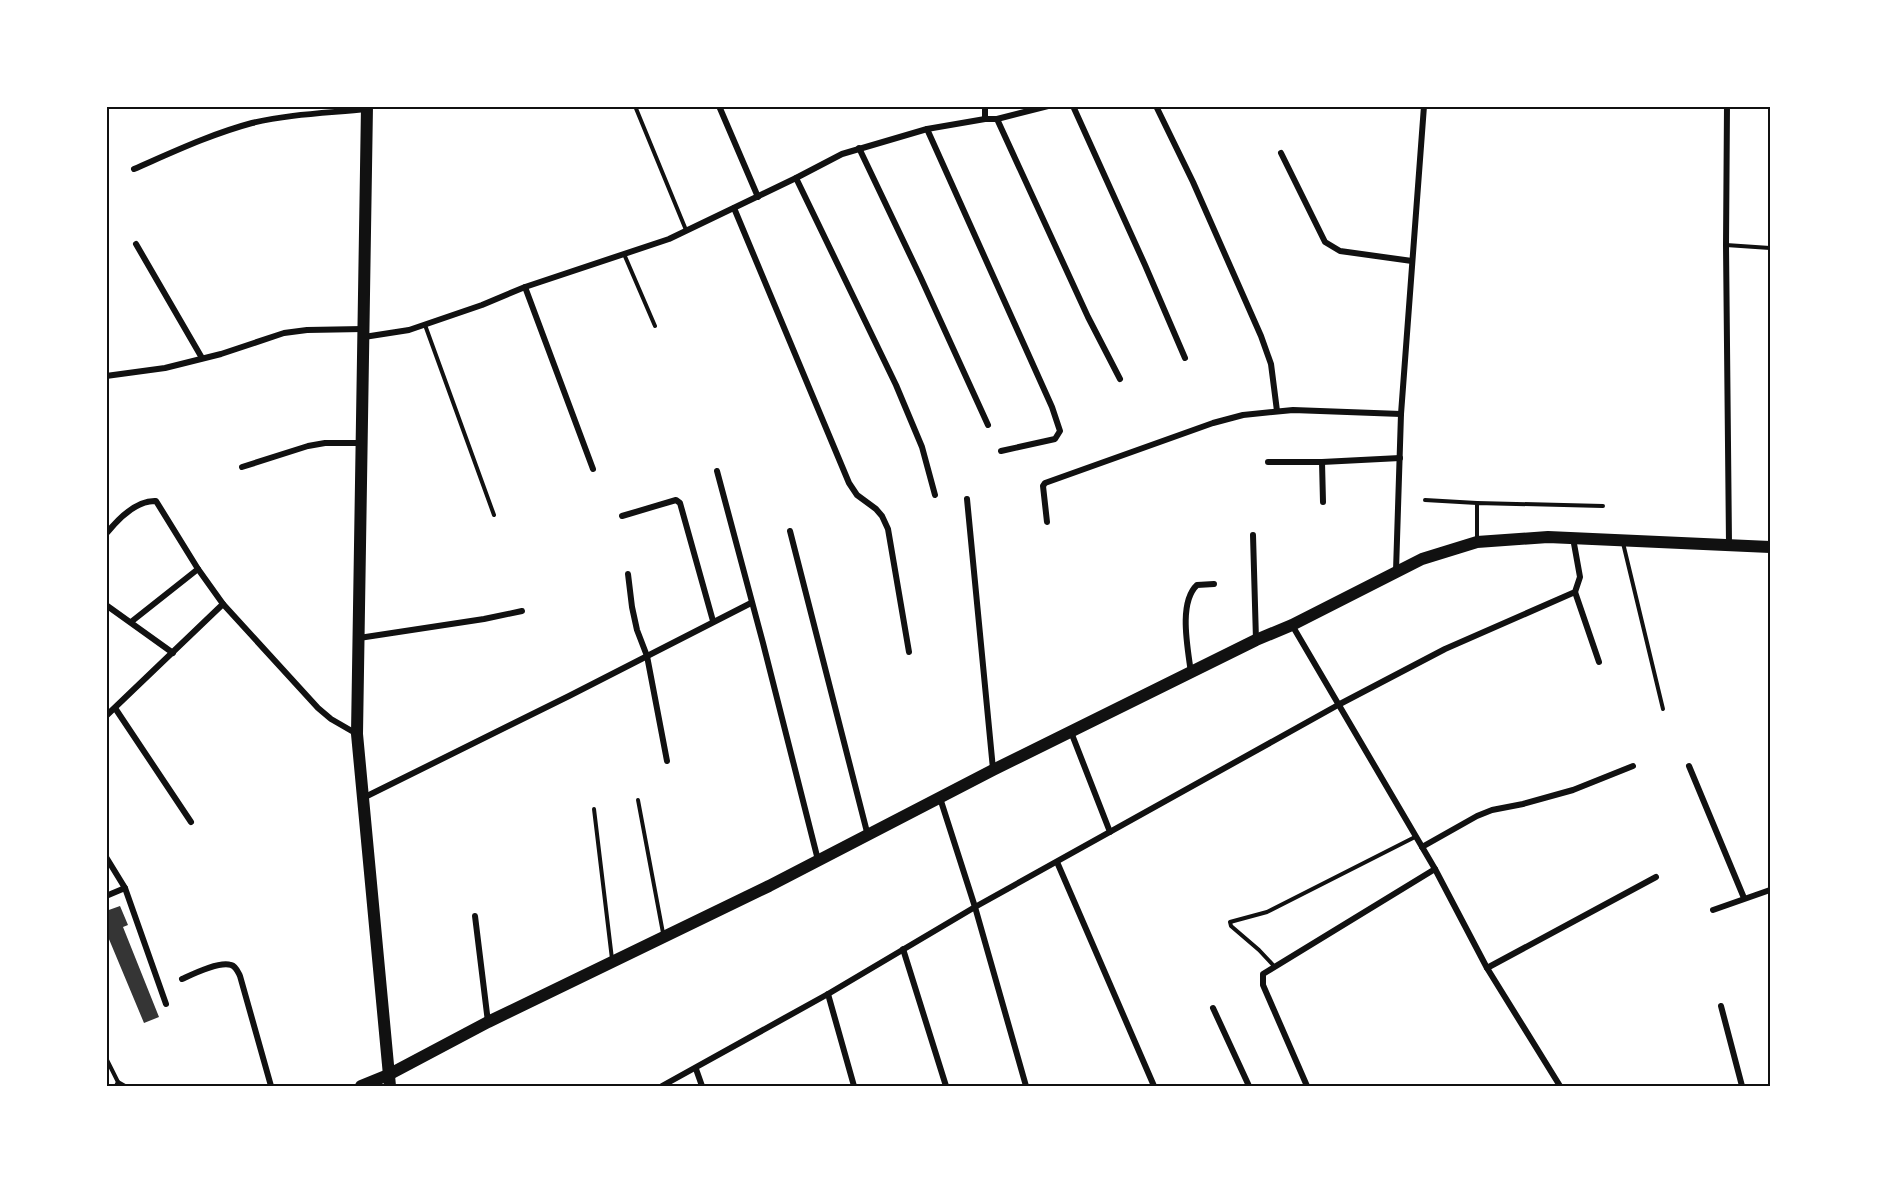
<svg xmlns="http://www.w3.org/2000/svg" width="1877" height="1193" viewBox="0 0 1877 1193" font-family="'Playfair Display',serif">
	<rect width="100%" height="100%" fill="#fff"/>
	<polygon fill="#353535" points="120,906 128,925 123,927 159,1017 144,1023 106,932 106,911"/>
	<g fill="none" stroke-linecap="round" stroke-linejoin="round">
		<g stroke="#111" stroke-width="4">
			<polyline points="635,106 686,230"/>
			<polyline points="1726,245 1770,248"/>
			<polyline points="624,254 655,326"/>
			<polyline points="425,325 494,515"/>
			<polyline points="1425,500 1477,503"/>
			<polyline points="1477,539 1477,503 1603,506"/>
			<polyline points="1623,543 1663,709"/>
			<polyline points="638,800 663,933"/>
			<polyline points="594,809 612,959"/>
			<polyline points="1274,966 1259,950 1231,926 1230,922 1267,912 1415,837"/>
			<polyline points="106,1058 118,1082"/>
			<polyline points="116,1086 118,1082 125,1086"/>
		</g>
		<g stroke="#111" stroke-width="6">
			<polyline points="719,106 758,197"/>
			<polyline points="985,106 985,119"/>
			<polyline points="1073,106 1145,265 1185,358"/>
			<polyline points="1156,106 1193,182 1261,336 1271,364 1277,411"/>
			<polyline points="1727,106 1726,245 1729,544"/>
			<polyline points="997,119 1088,317 1120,379"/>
			<polyline points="927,129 1052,407 1060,431 1055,439 1001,451"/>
			<polyline points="859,148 920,276 988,425"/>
			<polyline points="1281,153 1325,242 1340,251 1412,261"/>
			<path d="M134 169C173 152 211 134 252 123 289 114 329 113 367 109"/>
			<polyline points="796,178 896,385 922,447 935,495"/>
			<polyline points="734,208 849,483 857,495 876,509 882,516 888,529 909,652"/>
			<polyline points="136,244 202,358"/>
			<polyline points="525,287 593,469"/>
			<polyline points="364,337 409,330 482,305 525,287 669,239 796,178 842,154 927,129 985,119 997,119 1048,106"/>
			<polyline points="106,376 165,368 221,354 284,333 307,330 363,329"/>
			<polyline points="1268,462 1322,462 1400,458"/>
			<polyline points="1322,462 1323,502"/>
			<polyline points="242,467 308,446 325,443 361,443"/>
			<polyline points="717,471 763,643 818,860"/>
			<polyline points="967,499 993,769"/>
			<polyline points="622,516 676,500 680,503 713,621"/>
			<polyline points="1047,522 1043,486 1045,483 1213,423 1243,415 1293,410 1401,414"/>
			<polyline points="790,531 868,836"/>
			<path d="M106 534C118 519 136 500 156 501L198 569 223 604 318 708 331 719 357 734"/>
			<polyline points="1253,535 1256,640"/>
			<polyline points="1396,571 1401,414 1424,106"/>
			<polyline points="628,574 632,607 637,630 647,656 667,761"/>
			<polyline points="1575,592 1599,662"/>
			<polyline points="106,605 173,653"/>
			<polyline points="131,622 198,569"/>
			<polyline points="1292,625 1435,869 1487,968 1560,1086"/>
			<polyline points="359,638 484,619 522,611"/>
			<path d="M1191 673C1188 649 1178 603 1197 585L1214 584"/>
			<polyline points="115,708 191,822"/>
			<polyline points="106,716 223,604"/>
			<polyline points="1071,732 1110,832"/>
			<polyline points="1689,766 1744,898"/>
			<polyline points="363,798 569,696 751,603"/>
			<polyline points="940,798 975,907 1026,1086"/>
			<polyline points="1422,847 1477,816 1492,810 1523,804 1573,790 1633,766"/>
			<polyline points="106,857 125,888 166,1004"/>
			<polyline points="1057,862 1154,1086"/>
			<polyline points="106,896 125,888"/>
			<polyline points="1713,910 1770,890"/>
			<polyline points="475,916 488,1022"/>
			<polyline points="903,949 946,1086"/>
			<polyline points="1487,968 1656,877"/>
			<path d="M182 979C193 974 219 961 231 965 236 966 238 972 240 976L271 1086"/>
			<polyline points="828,994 854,1086"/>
			<polyline points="1721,1006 1742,1086"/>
			<polyline points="1213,1008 1249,1086"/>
			<polyline points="696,1069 702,1086"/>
			<polyline points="662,1086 828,994 975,907 1338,705 1445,649 1575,592 1580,577 1573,538"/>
			<polyline points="1307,1086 1263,985 1263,974 1435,869"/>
		</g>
		<g stroke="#111" stroke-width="12">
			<polyline points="367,106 357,734 390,1086"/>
			<polyline points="361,1086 388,1075 488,1022 769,886 993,770 1256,640 1292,625 1422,559 1477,542 1548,537 1770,547"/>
		</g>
	</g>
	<rect width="1877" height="1193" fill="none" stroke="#ffffff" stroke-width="216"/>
	<rect x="108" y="108" width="1661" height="977" fill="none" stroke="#111" stroke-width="2"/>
</svg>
